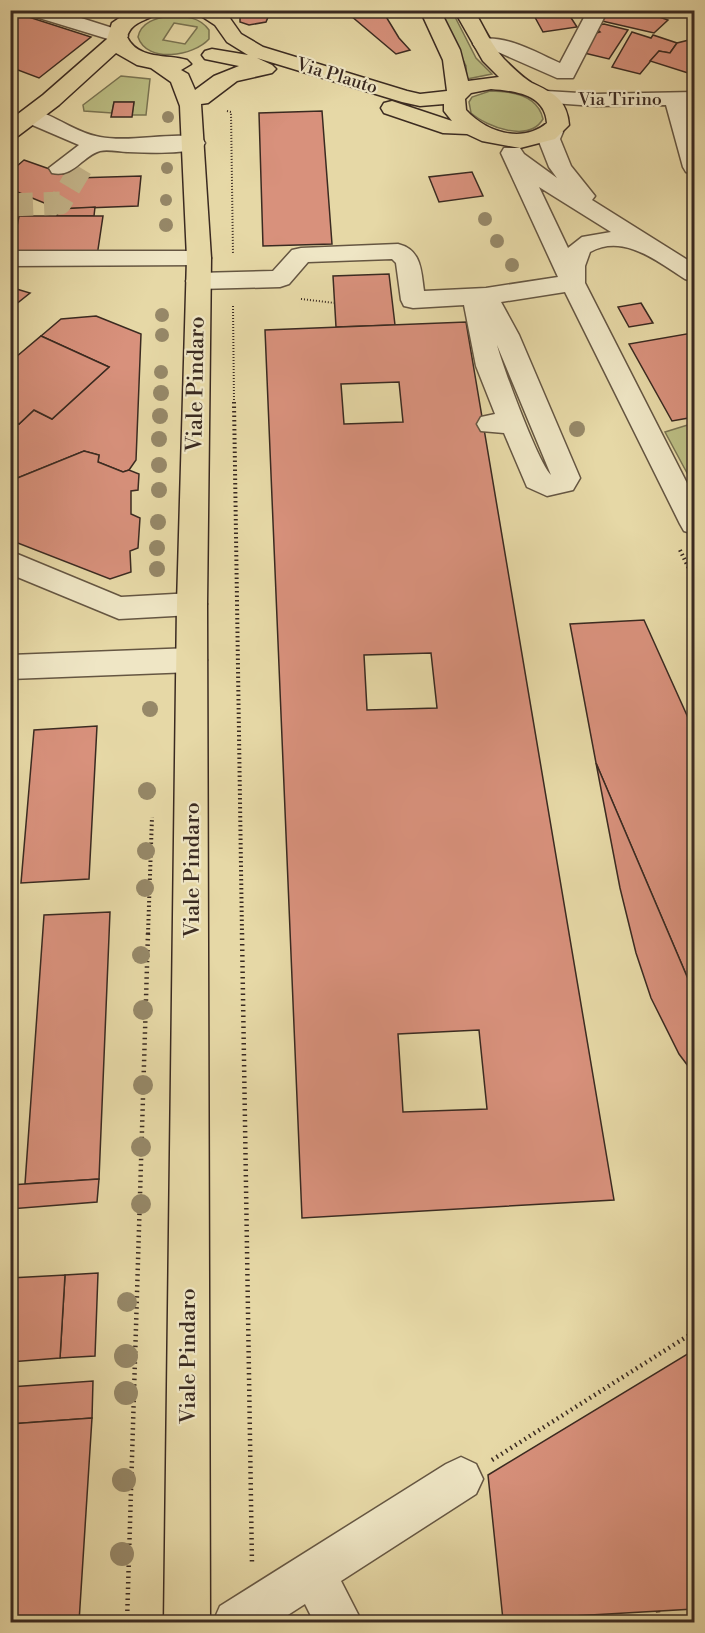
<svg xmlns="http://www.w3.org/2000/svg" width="705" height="1633" viewBox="0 0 705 1633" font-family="'Libre Bodoni',serif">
	<rect width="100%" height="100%" fill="#e6d8a6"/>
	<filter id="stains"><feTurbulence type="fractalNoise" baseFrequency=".00333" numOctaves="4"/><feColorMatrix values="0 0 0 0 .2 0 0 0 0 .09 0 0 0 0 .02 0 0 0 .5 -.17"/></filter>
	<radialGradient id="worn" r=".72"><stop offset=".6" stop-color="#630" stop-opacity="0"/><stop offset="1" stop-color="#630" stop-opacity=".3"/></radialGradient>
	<g fill="#bbbd83" stroke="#7a7452" stroke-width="1.5" fill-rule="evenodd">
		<polygon points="439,11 452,11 476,58 492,74 467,79 466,66"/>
		<path d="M170 16C185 16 200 17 209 30V39C194 56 147 64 138 37 141 22 156 18 170 16ZM174 23 197 27V28L185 44 163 40Z"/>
		<polygon points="121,76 150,79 146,115 132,115 134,102 114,102 112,113 84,111 83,105"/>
		<path d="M490 91C511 91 538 95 543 119 529 143 487 127 471 113L469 102 472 97Z"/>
		<polygon points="694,423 694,486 665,432"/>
	</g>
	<g fill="#d8917c" stroke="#3a2a21" stroke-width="1.5" fill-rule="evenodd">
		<polygon points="240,10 271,10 266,22 249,25 240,22"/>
		<polygon points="344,10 382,10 399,38 410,50 396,54"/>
		<polygon points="531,10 566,10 577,27 543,32"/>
		<polygon points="611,10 639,10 668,20 654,33 602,21"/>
		<polygon points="10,11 91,37 39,78 10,67 10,51 16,47 10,45"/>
		<polygon points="604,24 628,30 609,59 580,52 593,34 600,32 593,26"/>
		<polygon points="632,32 651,38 653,35 677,43 670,53 659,51 640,74 612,67"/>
		<polygon points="693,39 694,61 689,60 688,73 650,61 659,51 670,53 677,43"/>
		<polygon points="114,102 134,102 132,117 111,117"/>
		<polygon points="322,111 332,244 263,246 259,113"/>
		<polygon points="24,160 75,178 141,176 138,206 59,209 10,189 10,172"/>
		<polygon points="472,172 483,196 439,202 429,177"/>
		<polygon points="95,207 94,216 57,216 59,209"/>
		<polygon points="19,216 103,216 97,256 11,257"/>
		<polygon points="389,274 395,325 336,327 333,276"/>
		<polygon points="10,287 30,293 10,309"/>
		<polygon points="641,303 653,323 629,327 618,307"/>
		<polygon points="96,316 141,334 136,460 129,470 123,472 98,462 99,455 84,451 10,481 10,420 19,424 34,410 52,419 109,367 41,336 61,319"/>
		<path d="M466 322 614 1200 302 1218 265 330ZM399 382 403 422 344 424 341 384ZM431 653 437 708 367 710 364 655ZM479 1030 487 1109 403 1112 398 1034Z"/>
		<polygon points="692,333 694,338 694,417 672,421 629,344"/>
		<polygon points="41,336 109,367 52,419 34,410 19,424 10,420 10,362"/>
		<polygon points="84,451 99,455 98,462 123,472 129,470 139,474 138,490 131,491 131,514 140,518 138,548 130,551 131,572 110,579 10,540 10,481"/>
		<polygon points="644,620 694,731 694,993 596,763 570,624"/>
		<polygon points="97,726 89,879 21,883 34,730"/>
		<polygon points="596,763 694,993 694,1074 679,1054 651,998 636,953 620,888"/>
		<polygon points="110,912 99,1179 25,1184 44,915"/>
		<polygon points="99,1179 97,1202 10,1209 10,1185"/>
		<polygon points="98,1273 95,1356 60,1358 65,1275"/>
		<polygon points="65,1275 60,1358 10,1362 10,1278"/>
		<polygon points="694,1350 694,1609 503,1620 488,1475"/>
		<polygon points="93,1381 92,1418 10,1424 10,1387"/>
		<polygon points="92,1418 79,1622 10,1622 10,1424"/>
	</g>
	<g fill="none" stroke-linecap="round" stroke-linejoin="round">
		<polyline stroke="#c4b58b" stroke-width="23" stroke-dasharray="23 11" stroke-linecap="butt" points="10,205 60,203 81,168"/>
		<g stroke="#655642" stroke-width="3">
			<g id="minor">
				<polygon points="23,10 56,10 125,32 128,36 125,40 118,42 26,14"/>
				<path d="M588 10H608L573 78H557L498 52 476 48 473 44 476 40C504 33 535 52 560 63Z"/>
				<polygon points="546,91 595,94 694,92 694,104 688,105 694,129 694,174 686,172 683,167 666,105 595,106 538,102 535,97 538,92"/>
				<path d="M31 109C55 115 76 133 100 137 132 143 173 131 202 138L205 143 202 148C178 154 152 153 128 152 120 152 108 149 100 151 82 156 74 178 52 173L49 168 79 145 23 121 20 116 23 111Z"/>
				<path d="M552 125 560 127 563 132 560 139 571 166 595 196 592 200 694 264V282L685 279C658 262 624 233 590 252L585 266V283L694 497V534L684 531 680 524 565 292 501 302 519 335 580 478 573 490 547 496 527 487 504 433 481 431 477 424 481 417 495 414 476 366 464 305 413 308 404 306 401 300 396 263 392 259 308 262 289 284 280 287 198 289 189 286 186 281 189 276 198 273 273 271 292 250 301 248 398 244C422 250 421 271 424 291L486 288 558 277 501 153 504 148H520L524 154 557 178 549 167 538 139 544 127ZM539 187 611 232 582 237 568 248ZM497 345 551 475C539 465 502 365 497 345Z"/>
				<polygon points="10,251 199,251 208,253 211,258 208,263 199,265 10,266"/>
				<polygon points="10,551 121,597 192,593 202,596 207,604 202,612 192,615 119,619 10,574"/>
				<polygon points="192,648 203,652 207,660 203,668 192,672 10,679 10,655"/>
				<polygon points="461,1457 476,1464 483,1479 476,1494 341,1581 362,1622 314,1622 305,1604 277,1622 213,1622 220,1606 446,1464"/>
			</g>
		</g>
		<g stroke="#3a2a21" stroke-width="3">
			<path id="major" d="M131 10H160C150 22 132 19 127 37 138 60 167 54 187 60L191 64 181 70 188 74 195 90 214 76 239 66 205 59 202 55 205 51 212 49 248 55 227 42 215 25 192 10H218L229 17 241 34 263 47 407 91 420 94 447 91 443 60 420 10H440L460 50 468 81 499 77 483 61 454 10H474C483 26 492 46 504 59 511 66 523 78 532 83 553 93 567 99 569 125L555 139 520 148 482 141 467 134 443 133 384 113 381 108 384 103 392 101 452 121 444 111V104L420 106 402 102 257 58 272 65 276 69 272 73 237 81 208 103 201 104 211 258 207 604 210 1622H164L177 604 187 258 180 106 171 82 151 68 137 65 116 53 59 105 18 136 10 138V120L43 95 107 39 112 23ZM491 89C515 91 545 94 547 123 522 144 486 132 466 110L465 99 471 93Z"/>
		</g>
		<g stroke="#3a2a21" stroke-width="2" stroke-dasharray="1 2" stroke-linecap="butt">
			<polyline points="227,111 231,112 233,254"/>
			<polyline points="301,299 335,303"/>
			<polyline points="233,306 234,403"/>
		</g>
		<g stroke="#3a2a21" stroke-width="4" stroke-dasharray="1.5 3" stroke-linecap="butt">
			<polyline points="234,402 242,934"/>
			<polyline points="680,550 694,579"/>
			<polyline points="148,934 152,817"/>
		</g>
		<g stroke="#3a2a21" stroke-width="4.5" stroke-dasharray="1.5 4" stroke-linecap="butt">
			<polyline points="242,933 252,1565"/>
			<polyline points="492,1460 694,1332"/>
			<polyline points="658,1611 659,1622"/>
			<polyline points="127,1622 148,933"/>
		</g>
		<use href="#minor" fill="#efe6c5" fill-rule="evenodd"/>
		<use href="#major" fill="#e6d8a6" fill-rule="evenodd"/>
	</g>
	<g fill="#968868">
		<circle cx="168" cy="117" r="6"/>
		<circle cx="167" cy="168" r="6"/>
		<circle cx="166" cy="200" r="6"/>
		<circle cx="485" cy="219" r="7"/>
		<circle cx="166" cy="225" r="7"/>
		<circle cx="497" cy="241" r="7"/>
		<circle cx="512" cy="265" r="7"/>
		<circle cx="162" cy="315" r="7"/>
		<circle cx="162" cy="335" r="7"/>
		<circle cx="161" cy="372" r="7"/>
		<circle cx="161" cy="393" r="8"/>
		<circle cx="160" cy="416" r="8"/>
		<circle cx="577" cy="429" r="8"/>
		<circle cx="159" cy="439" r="8"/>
		<circle cx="159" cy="465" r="8"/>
		<circle cx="159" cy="490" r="8"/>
		<circle cx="158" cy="522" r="8"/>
		<circle cx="157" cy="548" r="8"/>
		<circle cx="157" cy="569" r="8"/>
		<circle cx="150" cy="709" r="8"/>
		<circle cx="147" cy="791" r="9"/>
		<circle cx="146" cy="851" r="9"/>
		<circle cx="145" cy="888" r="9"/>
		<circle cx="141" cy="955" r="9"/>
		<circle cx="143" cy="1010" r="10"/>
		<circle cx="143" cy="1085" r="10"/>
		<circle cx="141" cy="1147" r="10"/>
		<circle cx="141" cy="1204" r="10"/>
		<circle cx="127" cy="1302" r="10"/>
		<circle cx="126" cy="1356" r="12"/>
		<circle cx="126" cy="1393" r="12"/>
		<circle cx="124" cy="1480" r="12"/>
		<circle cx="122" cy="1554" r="12"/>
	</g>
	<g text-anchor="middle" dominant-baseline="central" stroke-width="4.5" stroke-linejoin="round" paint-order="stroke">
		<g font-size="18" fill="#3a2a21" stroke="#efe6c5">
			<text transform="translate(337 76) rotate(17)">Via Plauto</text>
			<text x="620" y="99">Via Tirino</text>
		</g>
		<g font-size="22" fill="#3a2a21" stroke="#efe6c5">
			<text transform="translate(196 384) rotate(-89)">Viale Pindaro</text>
			<text transform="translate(192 870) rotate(-90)">Viale Pindaro</text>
			<text transform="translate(188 1356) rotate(-90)">Viale Pindaro</text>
		</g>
	</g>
	<rect width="705" height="1633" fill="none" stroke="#e6d8a6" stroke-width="36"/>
	<rect x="12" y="12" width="681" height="1609" fill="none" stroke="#3a2a21" stroke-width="3"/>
	<rect x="18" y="18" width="669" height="1597" fill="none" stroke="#3a2a21" stroke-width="1.5"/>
	<rect width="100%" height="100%" filter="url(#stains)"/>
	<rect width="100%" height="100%" fill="url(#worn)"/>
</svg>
